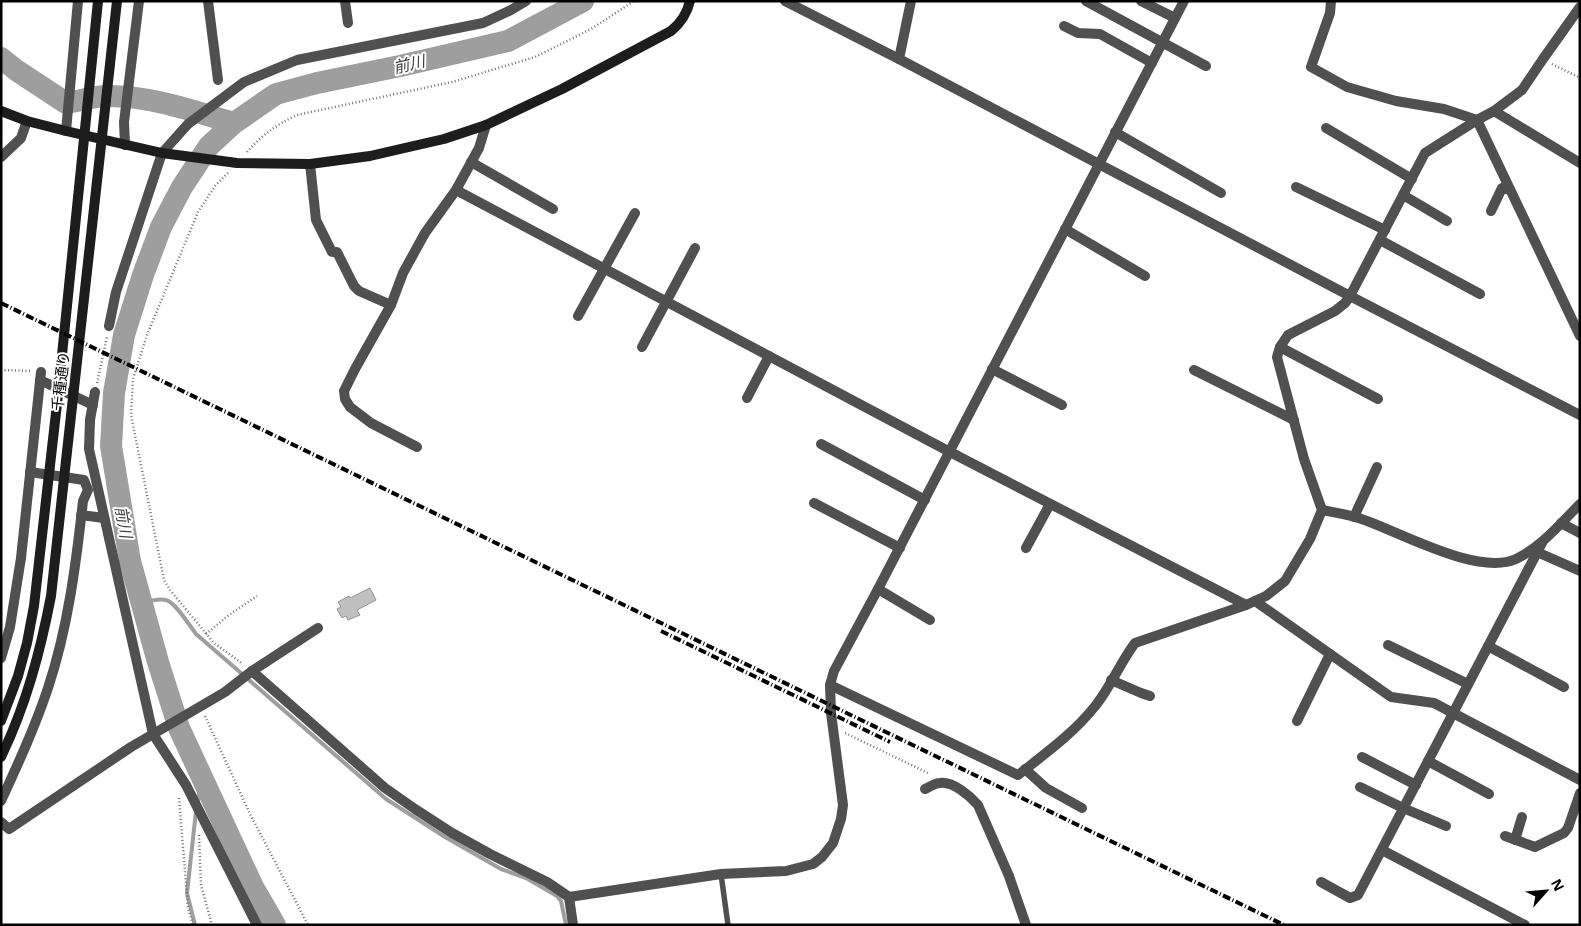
<svg xmlns="http://www.w3.org/2000/svg" width="1581" height="926" viewBox="0 0 1581 926" font-family="'Noto Sans','Noto Sans JP',sans-serif">
	<rect width="100%" height="100%" fill="#fff"/>
	<g fill="none" stroke-linecap="round" stroke-linejoin="round">
		<g stroke="#9e9e9e" stroke-width="4">
			<path d="M141 603C149 601 159 598 166 600 175 602 190 626 196 634L386 799 445 837 501 869 526 878 557 896 561 901 566 925"/>
			<polyline points="198,802 201,776"/>
			<polyline points="195,925 187,893 196,811"/>
		</g>
		<g stroke="#9e9e9e" stroke-width="22">
			<path d="M1 58 16 70 66 103C79 101 94 96 108 96 151 96 193 111 234 123"/>
			<polyline points="275,925 253,887 179,728 158,662 130,561 111,446 114,393 124,335 143,275 161,227 182,187 209,146 234,123 276,94 317,83 400,66 508,41 583,1"/>
		</g>
	</g>
	<polygon fill="#c0c0c0" stroke="#949494" points="370,588 376,600 357,610 360,615 348,620 346,616 342,618 337,609 341,607 338,602 349,596 350,598"/>
	<g fill="none" stroke-linecap="round" stroke-linejoin="round">
		<g stroke="#727272" stroke-width="2.5" stroke-dasharray="1 2.5" stroke-linecap="butt">
			<polyline points="1552,64 1580,78"/>
			<path d="M247 152C263 134 276 125 297 115L452 82 535 57 591 29 634 1"/>
			<polyline points="228,173 215,186 198,212 147,335 133,379 131,415 164,580 170,590 214,643 243,664"/>
			<polyline points="1,370 32,371"/>
			<polyline points="97,383 107,337"/>
			<polyline points="206,634 229,615 257,596"/>
			<polyline points="205,716 250,814 308,925"/>
			<polyline points="845,733 930,774"/>
			<polyline points="179,798 188,908 193,925"/>
			<polyline points="199,835 201,885 212,925"/>
		</g>
		<polyline stroke="#505050" stroke-width="5.5" points="721,874 728,925"/>
		<g stroke="#505050" stroke-width="10">
			<polyline points="208,1 218,80"/>
			<polyline points="345,1 348,23"/>
			<polyline points="785,1 899,59 1350,296 1580,415"/>
			<polyline points="1086,1 1206,66"/>
			<polyline points="1141,1 1175,18"/>
			<polyline points="1331,1 1330,13 1311,67 1347,87 1396,101 1444,109 1477,120 1580,336"/>
			<polyline points="1064,26 1078,33 1100,34 1152,63"/>
			<polyline points="899,59 911,1"/>
			<polyline points="1494,111 1580,163"/>
			<polyline points="1326,128 1412,179"/>
			<polyline points="66,131 78,1"/>
			<polyline points="1115,132 1221,193"/>
			<polyline points="125,145 124,122 139,1"/>
			<polyline points="1,157 21,138 27,121"/>
			<polyline points="471,162 553,209"/>
			<polyline points="310,164 316,220 332,252 337,252 354,286 359,291 391,305"/>
			<polyline points="1296,187 1385,230"/>
			<polyline points="456,190 950,452 1246,605"/>
			<polyline points="1403,195 1447,221"/>
			<polyline points="1491,211 1502,188 1510,190"/>
			<polyline points="1065,229 1145,276"/>
			<polyline points="1380,240 1480,294"/>
			<polyline points="578,316 635,213"/>
			<polyline points="109,326 116,292 162,153 188,124 244,82 297,60 483,23 511,10 526,1"/>
			<polyline points="642,347 695,248"/>
			<polyline points="1280,347 1378,399"/>
			<polyline points="992,369 1062,405"/>
			<polyline points="1194,370 1294,420"/>
			<polyline points="40,380 93,405"/>
			<polyline points="95,392 90,420 89,449 153,734 186,785 257,925"/>
			<polyline points="747,398 769,356"/>
			<polyline points="821,444 925,500"/>
			<polyline points="417,447 371,423 350,407 345,399 344,391 355,369 391,305 403,273 425,233 456,190 479,148 486,125"/>
			<polyline points="814,503 900,548"/>
			<path d="M1322 510C1337 513 1353 515 1367 521 1403 534 1479 576 1516 559 1541 547 1560 524 1580 504"/>
			<polyline points="81,515 104,518"/>
			<polyline points="1354,517 1377,467"/>
			<polyline points="1561,523 1580,533"/>
			<polyline points="1026,548 1050,504"/>
			<polyline points="1537,552 1580,571"/>
			<polyline points="878,589 930,620"/>
			<polyline points="1255,601 1391,697 1434,703 1580,780"/>
			<polyline points="1388,645 1468,684"/>
			<polyline points="1488,646 1564,687"/>
			<polyline points="1,658 10,627 21,558 41,372"/>
			<polyline points="252,671 385,788 415,809 452,833 490,854 547,882 569,897 573,925"/>
			<polyline points="1111,680 1141,693 1150,696"/>
			<path d="M830 685 1018 775C1046 753 1074 733 1096 705 1111 686 1120 663 1135 643L1246 605 1266 596 1285 581 1310 539 1322 510 1304 459 1277 357 1280 347 1288 335 1335 311 1345 303 1350 296 1425 153 1477 120 1494 111 1522 90 1543 59 1580 7"/>
			<polyline points="1297,721 1330,654"/>
			<polyline points="1362,757 1416,785"/>
			<polyline points="1428,761 1489,794"/>
			<polyline points="1025,769 1046,788 1082,808"/>
			<polyline points="1360,787 1403,808 1446,826"/>
			<path d="M925 789C929 787 935 783 940 783 953 781 970 796 978 805L1009 876 1026 925"/>
			<path d="M1 801C18 764 35 727 48 688 68 628 76 564 83 501L88 490 84 480 30 472"/>
			<polyline points="1,822 9,829 131,747 225,692 252,671 318,628"/>
			<polyline points="1505,836 1535,847 1564,833 1568,828 1580,793"/>
			<polyline points="1515,840 1522,817"/>
			<polyline points="1382,850 1525,925"/>
			<polyline points="1321,882 1350,898 1358,895 1542,543"/>
			<polyline points="569,897 721,874 786,871 813,864 822,857 833,843 841,819 843,805 831,713 830,685 834,671 878,589 1184,1"/>
		</g>
		<g stroke="#1d1d1d" stroke-width="10">
			<path d="M1 111 27 121 66 131 162 153 237 163 310 164 370 156 409 147 444 139 486 125 562 89 671 31C681 23 687 14 690 1"/>
			<polyline points="1,721 18,676 27,643 34,606 57,404 98,1"/>
			<path d="M1 757C26 705 40 653 51 596L117 1"/>
		</g>
		<g stroke="#000" stroke-width="4" stroke-dasharray="8 2.5 1 2.5" stroke-linecap="butt">
			<polyline points="1,303 1284,925"/>
			<polyline points="661,631 890,742"/>
		</g>
	</g>
	<g text-anchor="middle" dominant-baseline="central" stroke-width="4" stroke-linejoin="round" paint-order="stroke">
		<g font-size="15" fill="#000" stroke="#fff">
			<text transform="translate(60 381) rotate(-83)">千種通り</text>
		</g>
		<g font-size="16" font-style="italic" fill="#3f3f3f" stroke="#fff">
			<text transform="translate(409 64) rotate(-13)">前川</text>
			<text transform="translate(124 522) rotate(80)">前川</text>
		</g>
	</g>
	<rect width="1581" height="926" fill="none" stroke="#000000" stroke-width="5"/>
	<g transform="translate(1546 891) rotate(63)" stroke="#ffffff" stroke-width="4" paint-order="stroke">
	<path d="M0-4L9 19L0 12L-9 19Z" fill="#000000"/>
	<text y="-8" font-size="14" font-weight="bold" text-anchor="middle" fill="#000000">N</text>
	</g>
</svg>
